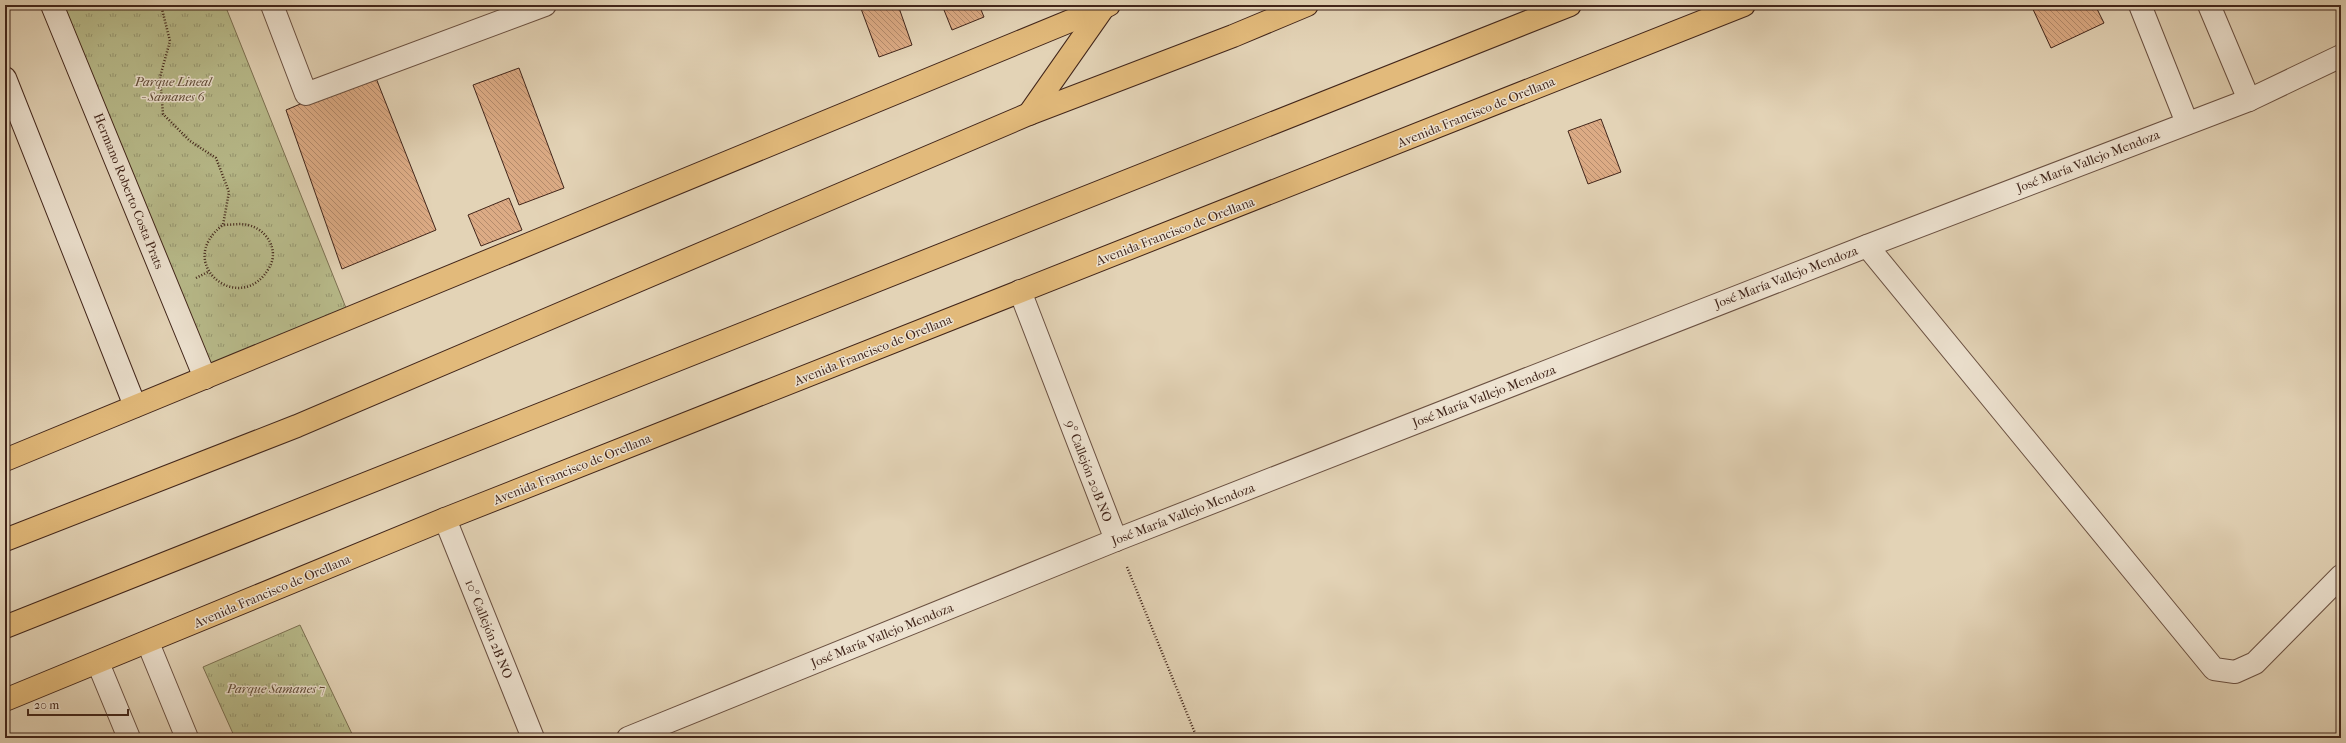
<svg xmlns="http://www.w3.org/2000/svg" width="2346" height="743" viewBox="0 0 2346 743" font-family="'IM FELL French Canon',serif">
	<defs>
		<pattern id="park-tufts" width="24" height="20" patternUnits="userSpaceOnUse"><rect width="24" height="20" fill="#b8bb8b"/><path d="M3 7l-1-3M5 7V3M7 7l1-3M15 17l-1-3M17 17v-4M19 17l1-3" fill="none" stroke="#979871"/></pattern>
		<pattern id="building-back-hatch" width="6" height="6" patternUnits="userSpaceOnUse"><rect width="6" height="6" fill="#dcab85"/><path d="M-1 5l2 2M0 0l6 6M5-1l2 2" fill="none" stroke="#b48b6c"/></pattern>
	</defs>
	<rect width="100%" height="100%" fill="#e3d3b6"/>
	<filter id="stains"><feTurbulence type="fractalNoise" baseFrequency=".005" numOctaves="4"/><feColorMatrix values="0 0 0 0 .2 0 0 0 0 .09 0 0 0 0 .02 0 0 0 .5 -.17"/></filter>
	<radialGradient id="worn" r=".72"><stop offset=".6" stop-color="#630" stop-opacity="0"/><stop offset="1" stop-color="#630" stop-opacity=".3"/></radialGradient>
	<g fill="url(#park-tufts)" stroke="#7c7052">
		<polygon points="53,5 225,5 350,318 205,378"/>
		<polygon points="300,625 354,738 235,738 203,667"/>
	</g>
	<g fill="url(#building-back-hatch)" stroke="#41251a">
		<polygon points="898,5 912,45 879,57 860,6"/>
		<polygon points="942,5 979,5 984,17 952,30"/>
		<polygon points="2031,5 2095,5 2104,23 2051,48"/>
		<polygon points="519,68 564,188 519,205 473,85"/>
		<polygon points="374,73 436,230 342,269 286,110"/>
		<polygon points="1601,119 1621,172 1588,184 1568,131"/>
		<polygon points="509,198 522,230 481,246 468,215"/>
	</g>
	<g fill="none" stroke-linecap="round" stroke-linejoin="round">
		<g stroke="#6a5041" stroke-width="24">
			<g id="street">
				<polyline points="272,5 306,94 545,5"/>
				<polyline points="2140,5 2187,123"/>
				<polyline points="2209,5 2249,100"/>
				<polyline points="1867,246 2214,669 2235,672 2255,663 2341,576"/>
				<polyline points="1020,291 1116,540"/>
				<polyline points="445,519 533,738"/>
				<polyline points="148,643 187,738"/>
				<polyline points="98,663 129,738"/>
				<polyline points="628,738 1116,540 1867,246 2249,100 2341,56"/>
			</g>
		</g>
		<g stroke="#41251a" stroke-width="24">
			<g id="secondary">
				<polyline points="52,5 205,378"/>
				<polyline points="5,78 135,406"/>
			</g>
		</g>
		<g stroke="#41251a" stroke-width="24">
			<g id="primary">
				<polyline points="5,460 1109,5"/>
				<polyline points="5,700 445,519 1744,5"/>
			</g>
		</g>
		<g stroke="#41251a" stroke-width="24">
			<g id="highway">
				<polyline points="1029,114 1104,7"/>
				<polyline points="5,540 297,426 1029,114 1233,36 1307,5"/>
				<polyline points="5,627 1570,5"/>
			</g>
		</g>
		<g stroke="#41251a" stroke-width="2.5" stroke-dasharray="1 2" stroke-linecap="butt">
			<path d="M161 5 170 41 160 77 163 114 190 141 216 158 229 192 223 225C171 264 243 319 270 266 279 249 266 229 248 225 240 223 231 225 223 225"/>
			<polyline points="196,278 208,272"/>
			<polyline points="1127,567 1197,738"/>
		</g>
		<use href="#street" stroke="#ede2d0" stroke-width="22"/>
		<use href="#secondary" stroke="#ede2d0" stroke-width="22"/>
		<use href="#primary" stroke="#e2ba7b" stroke-width="22"/>
		<use href="#highway" stroke="#e2ba7b" stroke-width="22"/>
	</g>
	<g text-anchor="middle" dominant-baseline="central" stroke-width="3" stroke-linejoin="round" paint-order="stroke">
		<g font-size="13" font-style="italic" fill="#5f4a36" stroke="#ede2d0">
			<text x="173" y="81">Parque Lineal<tspan x="173" dy="15">- Samanes 6</tspan></text>
			<text x="276" y="688">Parque Samanes 7</text>
		</g>
		<g font-size="13" fill="#41251a" stroke="#ede2d0">
			<text transform="translate(1476 112) rotate(-22)">Avenida Francisco de Orellana</text>
			<text transform="translate(2088 161) rotate(-21)">José María Vallejo Mendoza</text>
			<text transform="translate(129 191) rotate(68)">Hermano Roberto Costa Prats</text>
			<text transform="translate(1175 231) rotate(-21)">Avenida Francisco de Orellana</text>
			<text transform="translate(1786 277) rotate(-21)">José María Vallejo Mendoza</text>
			<text transform="translate(873 350) rotate(-22)">Avenida Francisco de Orellana</text>
			<text transform="translate(1484 396) rotate(-21)">José María Vallejo Mendoza</text>
			<text transform="translate(572 469) rotate(-22)">Avenida Francisco de Orellana</text>
			<text transform="translate(1089 471) rotate(69)">9° Callejón 20B NO</text>
			<text transform="translate(1183 514) rotate(-21)">José María Vallejo Mendoza</text>
			<text transform="translate(272 591) rotate(-23)">Avenida Francisco de Orellana</text>
			<text transform="translate(489 629) rotate(68)">10° Callejón 2B NO</text>
			<text transform="translate(882 635) rotate(-22)">José María Vallejo Mendoza</text>
		</g>
	</g>
	<rect width="2346" height="743" fill="none" stroke="#e3d3b6" stroke-width="20"/>
	<rect x="6" y="6" width="2334" height="731" fill="none" stroke="#41251a" stroke-width="2"/>
	<rect x="10" y="10" width="2326" height="723" fill="none" stroke="#41251a"/>
	<path d="M28 709v6h100v-6" fill="none" stroke="#41251a" stroke-width="2"/>
	<text x="34" y="709" font-size="12" fill="#41251a" stroke="#ede2d0" stroke-width="3" paint-order="stroke">20 m</text>
	<rect width="100%" height="100%" filter="url(#stains)"/>
	<rect width="100%" height="100%" fill="url(#worn)"/>
</svg>
